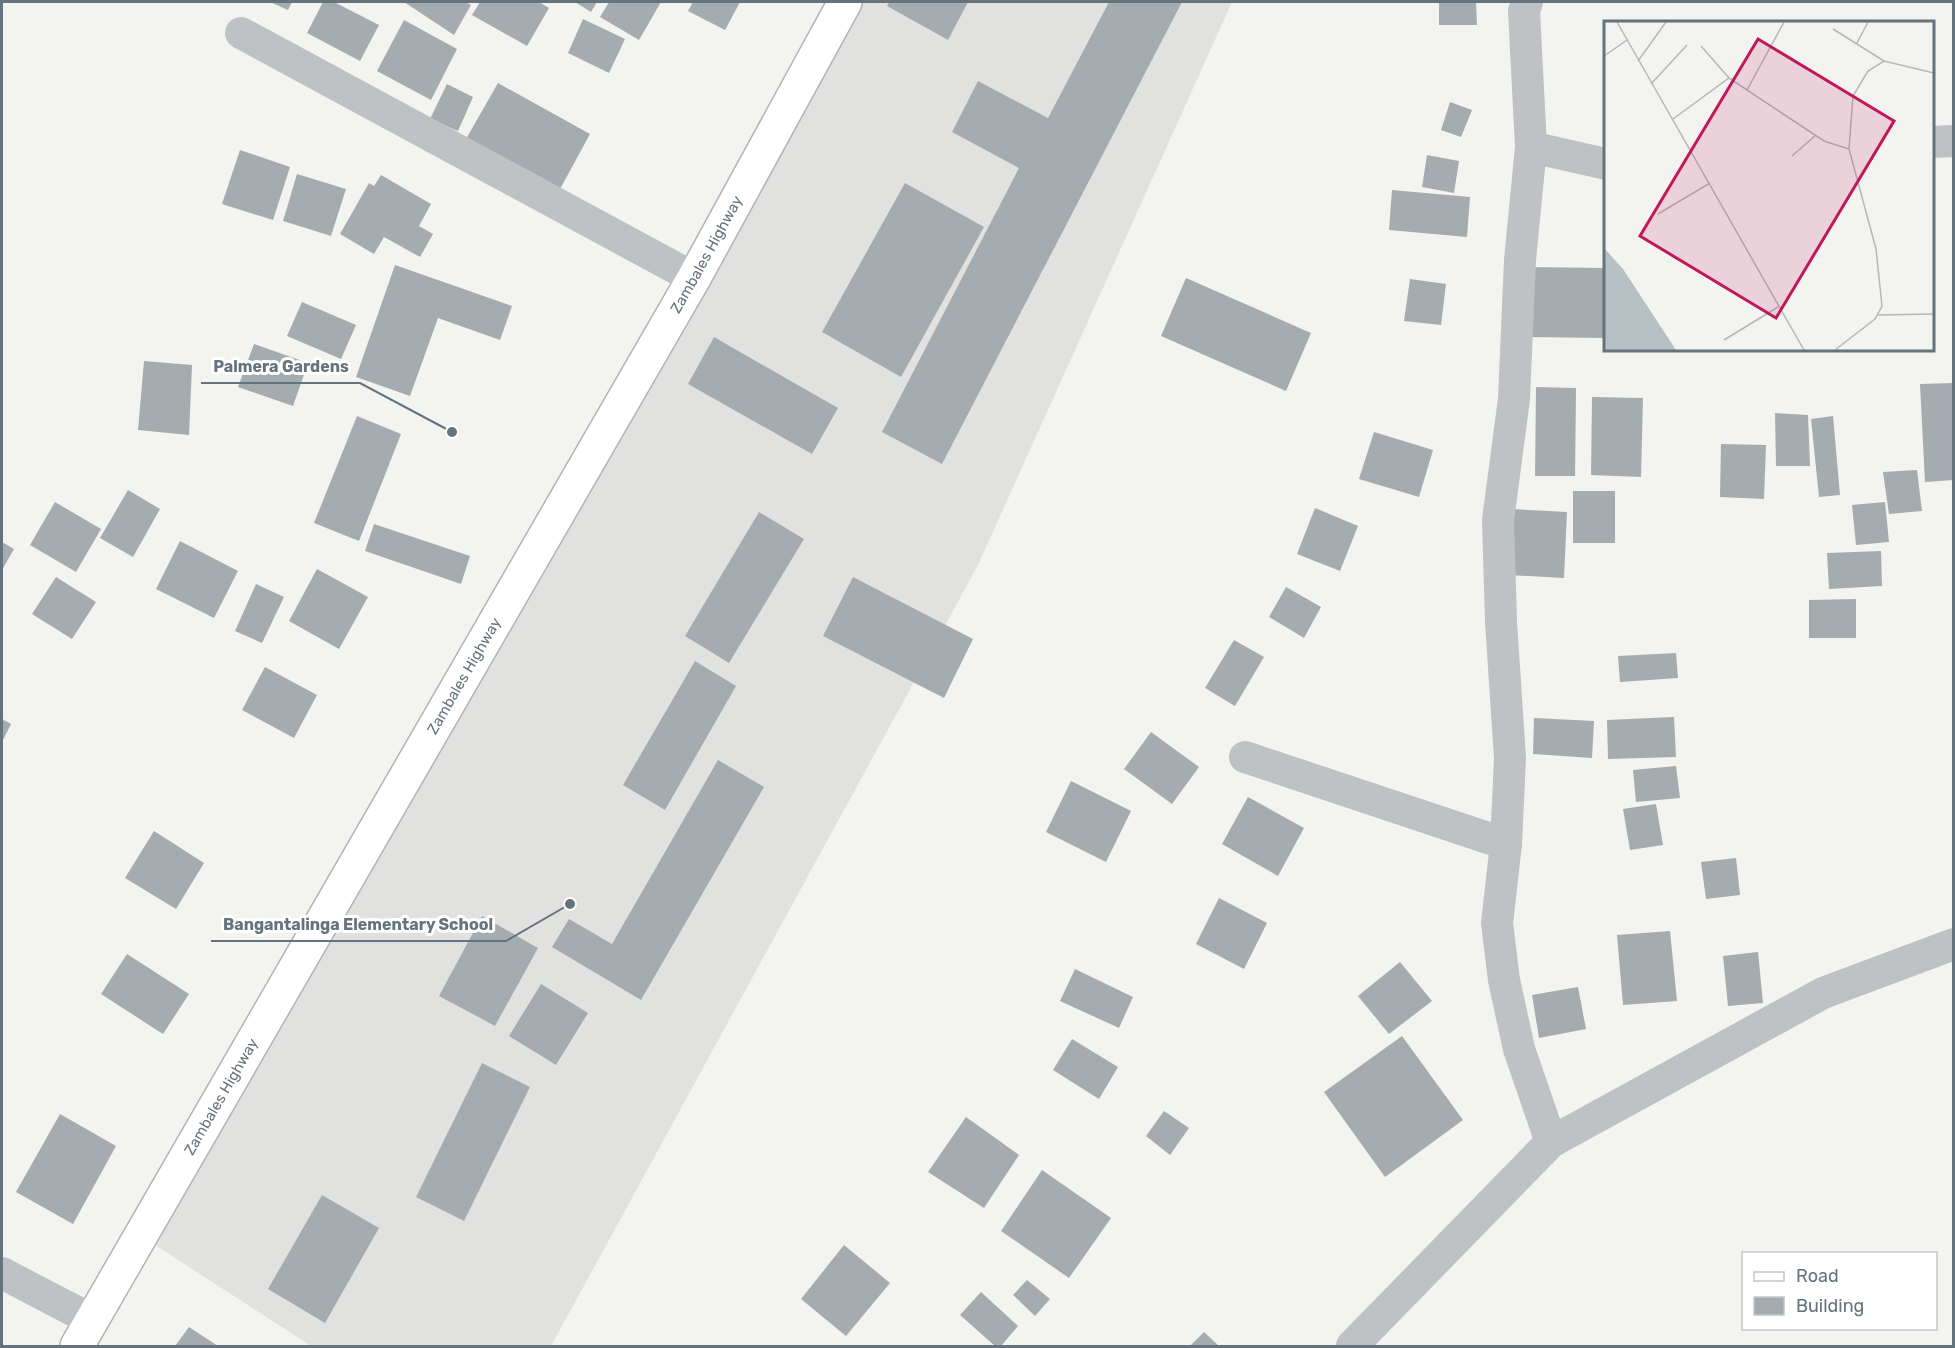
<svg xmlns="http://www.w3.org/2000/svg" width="1955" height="1348" viewBox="0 0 1955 1348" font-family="Rubik,sans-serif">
	<rect width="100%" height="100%" fill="#f3f3f0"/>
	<polygon fill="#e1e2e0" points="858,2 1232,2 978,565 551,1346 311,1346 152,1243"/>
	<g fill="#a5acaf">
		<polygon points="270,2 292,2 288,10"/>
		<polygon points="323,2 334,2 379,25 360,61 307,33"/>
		<polygon points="404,2 466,2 471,5 454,35"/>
		<polygon points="480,2 539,2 549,8 527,46 472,15"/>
		<polygon points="575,2 597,2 591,12"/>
		<polygon points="609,2 661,2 639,40 600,17"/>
		<polygon points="693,2 740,2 725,30 688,11"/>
		<polygon points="889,2 968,2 948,40 887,6"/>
		<polygon points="1109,2 1182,2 942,464 882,432 1019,168 952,132 978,81 1048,118"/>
		<polygon points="1439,2 1476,2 1477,25 1439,25"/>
		<polygon points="583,19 625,39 609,73 568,53"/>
		<polygon points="404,20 457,49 431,100 377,71"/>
		<polygon points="498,83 590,134 559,191 466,139"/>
		<polygon points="447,84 473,97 458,131 430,119"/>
		<polygon points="1450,102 1472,110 1461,137 1441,130"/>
		<polygon points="240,150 290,167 273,220 222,204"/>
		<polygon points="1427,155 1459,161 1454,193 1422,187"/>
		<polygon points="297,174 346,189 331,236 283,221"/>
		<polygon points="381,175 431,204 419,226 433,234 420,257 384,237 374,254 340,234 369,183 374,186"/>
		<polygon points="905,183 984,227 901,377 822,332"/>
		<polygon points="1392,190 1470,197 1467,237 1389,230"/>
		<polygon points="395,265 512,306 500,340 438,318 410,396 356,377"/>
		<polygon points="1527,267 1606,268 1606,338 1527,337"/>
		<polygon points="1186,278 1311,333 1286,391 1161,336"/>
		<polygon points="1410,279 1446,284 1441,325 1404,321"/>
		<polygon points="302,302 356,325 341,359 287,336"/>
		<polygon points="714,337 838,408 812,454 688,384"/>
		<polygon points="254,344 308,363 293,406 238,387"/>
		<polygon points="144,361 192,365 189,435 138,430"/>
		<polygon points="1954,383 1954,480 1925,482 1920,384"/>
		<polygon points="1536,387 1576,388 1575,476 1535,476"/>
		<polygon points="1592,397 1643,398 1641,477 1591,475"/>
		<polygon points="1775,413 1808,415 1810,466 1776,466"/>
		<polygon points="357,416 401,434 359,541 314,523"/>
		<polygon points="1833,416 1840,495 1819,497 1811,419"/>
		<polygon points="1374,432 1433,450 1419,497 1359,479"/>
		<polygon points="1721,444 1766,445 1764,499 1720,497"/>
		<polygon points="1917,470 1922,511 1889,514 1883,472"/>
		<polygon points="128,490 160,509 133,557 100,538"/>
		<rect x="1573" y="491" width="42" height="52"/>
		<polygon points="55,502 101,529 76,572 30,545"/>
		<polygon points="1885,502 1889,542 1856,545 1852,505"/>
		<polygon points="1315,508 1358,526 1340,571 1297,554"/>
		<polygon points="1511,509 1567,512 1564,578 1508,575"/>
		<polygon points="759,512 804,539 729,663 685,636"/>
		<polygon points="374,524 470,556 461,584 365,551"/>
		<polygon points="180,541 238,571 214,618 156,589"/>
		<polygon points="2,542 14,549 2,570"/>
		<polygon points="1881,551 1882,586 1829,589 1827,553"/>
		<polygon points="317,569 368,597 339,649 289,621"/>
		<polygon points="56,577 96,602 72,639 32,614"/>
		<polygon points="853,577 973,639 944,698 823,636"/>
		<polygon points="256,584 284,597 262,643 235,631"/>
		<polygon points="1286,587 1321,607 1304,638 1269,617"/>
		<polygon points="1856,599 1856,638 1809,638 1809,600"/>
		<polygon points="1234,640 1264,657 1235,706 1205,688"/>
		<polygon points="1676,653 1678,678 1620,682 1618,656"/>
		<polygon points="695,661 736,686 665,810 623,785"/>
		<polygon points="265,667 317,695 294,738 242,710"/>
		<polygon points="1674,717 1676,757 1608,759 1607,720"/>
		<polygon points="1534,718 1594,721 1592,758 1533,754"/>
		<polygon points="2,719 11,724 2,742"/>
		<polygon points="1151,732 1199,767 1172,804 1124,769"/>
		<polygon points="718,760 764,787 641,1000 552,947 569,919 612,944"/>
		<polygon points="1676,766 1680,798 1636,802 1633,770"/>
		<polygon points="1071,781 1131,811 1106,862 1046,832"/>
		<polygon points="1248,797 1304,828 1278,876 1222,844"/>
		<polygon points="1656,804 1663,845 1630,850 1623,809"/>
		<polygon points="154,831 204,863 176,909 125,878"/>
		<polygon points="1736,858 1740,895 1706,899 1701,862"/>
		<polygon points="1219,898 1267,923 1244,969 1196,944"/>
		<polygon points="482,916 538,948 495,1026 439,996"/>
		<polygon points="1670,931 1677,1001 1623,1005 1617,935"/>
		<polygon points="1758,952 1763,1003 1728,1006 1723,956"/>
		<polygon points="127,954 189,994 163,1034 101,994"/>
		<polygon points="1400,962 1432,1001 1389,1034 1358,996"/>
		<polygon points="1075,969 1133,997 1119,1028 1060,1001"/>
		<polygon points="541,984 588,1013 556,1065 509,1036"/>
		<polygon points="1578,987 1586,1029 1539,1038 1532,995"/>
		<polygon points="1402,1036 1463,1120 1385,1177 1324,1092"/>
		<polygon points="1072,1039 1118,1067 1099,1099 1053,1070"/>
		<polygon points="482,1063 530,1087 464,1221 416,1197"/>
		<polygon points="1164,1111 1189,1128 1170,1155 1146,1136"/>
		<polygon points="60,1114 116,1146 73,1224 16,1192"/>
		<polygon points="966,1117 1019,1155 984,1208 928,1172"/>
		<polygon points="1042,1170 1111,1218 1069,1278 1001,1231"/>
		<polygon points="322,1195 379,1228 325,1323 268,1289"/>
		<polygon points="844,1245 890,1283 846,1336 801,1299"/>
		<polygon points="1027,1280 1050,1299 1035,1316 1013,1295"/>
		<polygon points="981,1292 1018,1326 1001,1346 995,1346 960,1315"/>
		<polygon points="189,1327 218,1346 175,1346"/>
		<polygon points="1204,1332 1219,1346 1190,1346"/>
	</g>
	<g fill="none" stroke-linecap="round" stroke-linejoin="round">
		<g stroke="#b0b4b7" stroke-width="36">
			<g id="primary">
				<path id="s1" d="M77 1346 694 278 845 2"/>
			</g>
		</g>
		<g stroke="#bfc2c4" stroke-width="32">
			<polyline points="1527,2 1524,11 1531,147 1520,260 1514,399 1498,520 1501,622 1510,758 1506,844 1497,923 1504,980 1519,1049 1551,1142"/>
			<polyline points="241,33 694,278"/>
			<polyline points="1932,142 1954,141"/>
			<polyline points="1531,147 1606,164"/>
			<polyline points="1245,757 1506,844"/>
			<polyline points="2,1273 92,1320"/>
			<polyline points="1352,1346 1551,1142 1823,993 1954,944"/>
		</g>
		<use href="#primary" stroke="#fff" stroke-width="33"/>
	</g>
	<g text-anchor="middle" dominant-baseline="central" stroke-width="6" stroke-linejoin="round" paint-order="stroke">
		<g font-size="15" fill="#65737d" stroke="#fff">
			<text stroke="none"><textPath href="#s1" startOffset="1260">Zambales Highway</textPath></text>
			<text stroke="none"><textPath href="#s1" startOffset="774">Zambales Highway</textPath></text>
			<text stroke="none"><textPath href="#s1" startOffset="288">Zambales Highway</textPath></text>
		</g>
	</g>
	<g transform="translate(1604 21)">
		<rect width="330" height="330" fill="#f3f3f0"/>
		<path d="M0 227 19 248 72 329H0Z" fill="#b7c1c5"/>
		<path fill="none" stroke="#b2b8bb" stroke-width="1.5" d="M13 1 200 329M229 8 280 40M253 22 264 1M97 25 125 57M0 35 23 19M34 40 62 1M47 63 83 24M143 69 180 1M69 98 125 57 220 120 245 128M188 135 212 114M54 193 106 162M274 294 330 293M120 319 174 286M231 329 271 298 278 285 272 228 245 128 249 75 264 50 280 40 330 52"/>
		<path fill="#c2185b" fill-opacity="0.15" stroke="#c2185b" stroke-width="3" d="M154 18 290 100 172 297 36 215Z"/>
		<rect width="330" height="330" fill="none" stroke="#65737d" stroke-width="3"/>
	</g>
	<path fill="none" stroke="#65737d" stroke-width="2" d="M452 432L360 383H201M570 904L506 941H211"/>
	<g fill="#65737d" stroke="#fff" stroke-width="2">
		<circle cx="452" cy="432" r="6"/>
		<circle cx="570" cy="904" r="6"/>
	</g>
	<g font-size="16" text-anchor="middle" font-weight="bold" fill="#65737d" stroke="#fff" stroke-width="6" stroke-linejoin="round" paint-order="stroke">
		<text x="281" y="372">Palmera Gardens</text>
		<text x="358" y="930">Bangantalinga Elementary School</text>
	</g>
	<rect width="1955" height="1348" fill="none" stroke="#65737d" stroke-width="6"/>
	<rect x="1742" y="1252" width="195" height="78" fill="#ffffff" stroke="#c1c7cb" stroke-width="1.5"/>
	<rect x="1754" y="1272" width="30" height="9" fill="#ffffff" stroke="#c1c7cb" stroke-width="1.5"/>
	<text x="1796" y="1282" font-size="18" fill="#65737d">Road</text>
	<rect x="1754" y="1297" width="30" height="18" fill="#a5acaf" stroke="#c1c7cb" stroke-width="1.5"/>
	<text x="1796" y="1312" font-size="18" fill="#65737d">Building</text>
</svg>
